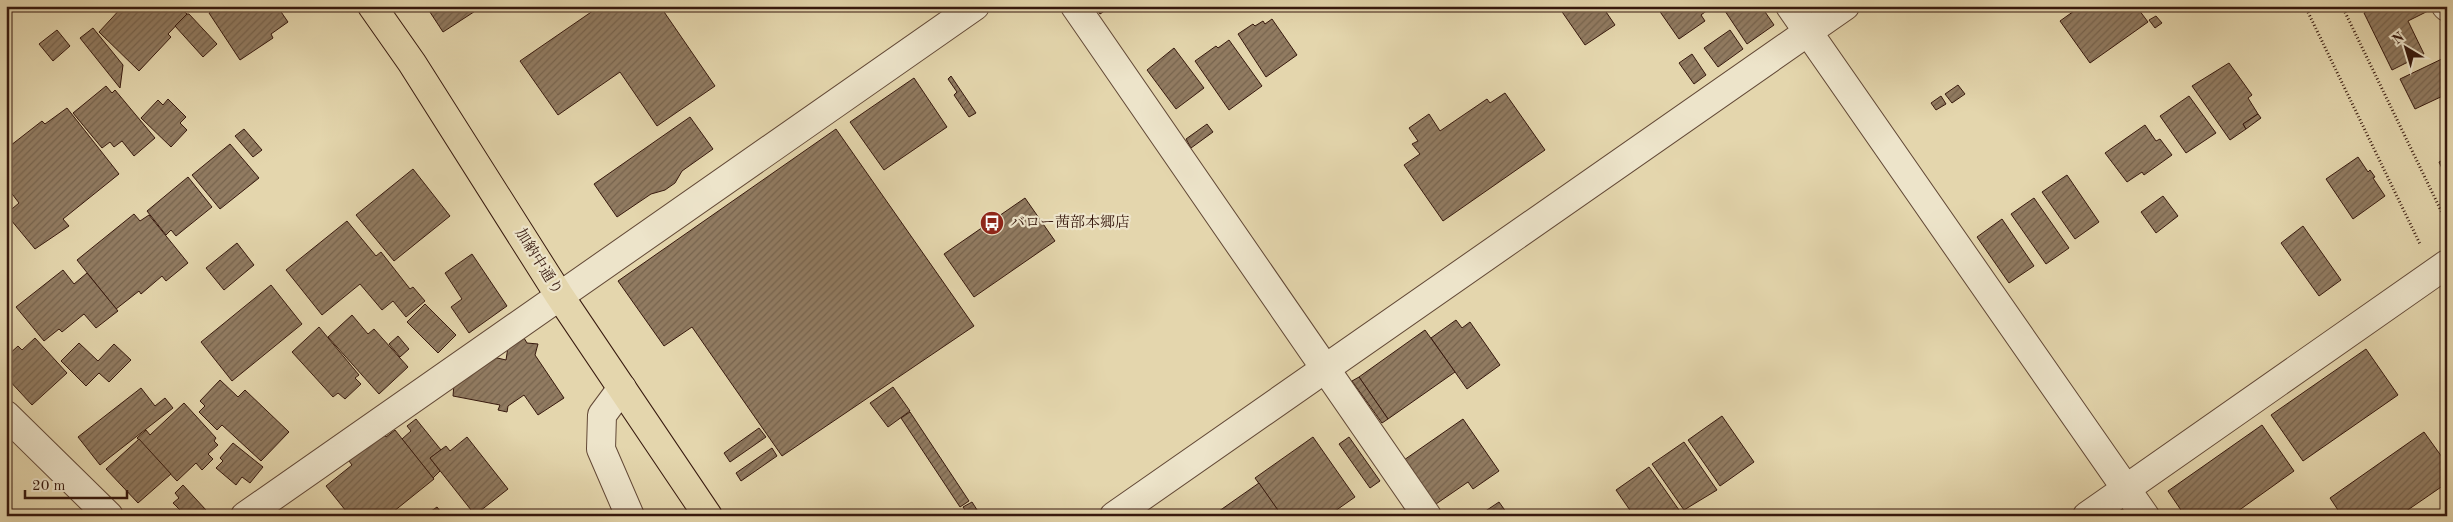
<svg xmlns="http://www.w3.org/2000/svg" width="2453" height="522" viewBox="0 0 2453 522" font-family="'Old Standard TT','Noto Serif JP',serif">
	<defs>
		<pattern id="building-hatch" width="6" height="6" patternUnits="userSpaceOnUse" patternTransform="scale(1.25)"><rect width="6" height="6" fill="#917b61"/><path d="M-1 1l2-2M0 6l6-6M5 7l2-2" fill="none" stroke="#77644e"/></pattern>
	</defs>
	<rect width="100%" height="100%" fill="#e4d6ad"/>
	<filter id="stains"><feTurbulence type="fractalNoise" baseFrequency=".004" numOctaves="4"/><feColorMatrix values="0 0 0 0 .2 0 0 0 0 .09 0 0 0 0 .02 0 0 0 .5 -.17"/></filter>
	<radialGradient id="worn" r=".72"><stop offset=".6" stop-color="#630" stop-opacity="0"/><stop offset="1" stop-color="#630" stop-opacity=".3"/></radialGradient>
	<g fill="url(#building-hatch)" stroke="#37190e">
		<polygon points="123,6 178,6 187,14 168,34 171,37 139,71 99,32"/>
		<polygon points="219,6 277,6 288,22 271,34 273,38 240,60 209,13"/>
		<polygon points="426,6 483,6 443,32"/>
		<polygon points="600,6 660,6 715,86 657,126 620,72 558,115 520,61"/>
		<polygon points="1095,6 1112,6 1100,14"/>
		<polygon points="1558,6 1602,6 1615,25 1585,45"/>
		<polygon points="1656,6 1713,6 1701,15 1705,21 1679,39"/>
		<polygon points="1732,6 1761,6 1774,25 1747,44 1725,11"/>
		<polygon points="2081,6 2136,6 2148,22 2090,63 2060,21"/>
		<polygon points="2377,6 2431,6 2432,9 2408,21 2424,54 2392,70 2364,13"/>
		<polygon points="187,14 189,14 217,44 203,57 175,26"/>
		<polygon points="2156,16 2162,23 2155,28 2149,20"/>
		<polygon points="1272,19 1297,55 1266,77 1238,34 1253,24 1255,26 1263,21 1265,24"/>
		<polygon points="93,28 123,65 120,88 80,38"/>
		<polygon points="57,30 70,46 53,61 39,44"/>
		<polygon points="1730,30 1743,49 1718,67 1704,48"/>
		<polygon points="1229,40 1262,86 1229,110 1195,61 1216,46 1218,48"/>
		<polygon points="1174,48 1204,88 1176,109 1147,70"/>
		<polygon points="1692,54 1706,75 1694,84 1679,63"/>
		<polygon points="2446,57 2447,94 2415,109 2400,79"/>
		<polygon points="2229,63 2252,95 2248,98 2258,114 2243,124 2246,129 2230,140 2192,86"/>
		<polygon points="951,76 976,113 969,117 954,95 957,92 948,79"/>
		<polygon points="914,78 947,127 884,170 850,122"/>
		<polygon points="1958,85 1965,94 1952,103 1945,94"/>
		<polygon points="106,86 112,93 115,90 155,138 134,156 122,141 114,147 110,142 102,148 73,113"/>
		<polygon points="1505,93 1545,150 1443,221 1404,165 1420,154 1412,144 1418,141 1409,128 1429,114 1440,131 1487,99 1490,103"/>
		<polygon points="1941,96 1946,104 1936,110 1931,103"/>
		<polygon points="2189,96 2216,133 2186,153 2160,116"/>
		<polygon points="168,99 186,117 180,123 187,130 171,147 141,118 158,100 163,105"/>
		<polygon points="67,108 119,174 63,219 69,226 35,249 6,214 19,203 6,186 6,149 42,121 45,124"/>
		<polygon points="2258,114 2261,118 2246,129 2243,124"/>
		<polygon points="690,117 713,149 682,171 675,183 665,190 651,194 617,217 594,184"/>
		<polygon points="1207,124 1213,132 1191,148 1186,139"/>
		<polygon points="2145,125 2156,141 2160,139 2172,155 2144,175 2142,172 2127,182 2105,153"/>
		<polygon points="244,129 262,150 253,157 235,136"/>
		<polygon points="836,129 974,326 782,456 692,327 664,346 618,281"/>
		<polygon points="230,144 259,178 220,209 192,175"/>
		<polygon points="2358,157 2368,172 2370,170 2375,177 2373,178 2385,196 2353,219 2326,179"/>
		<polygon points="2447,158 2447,179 2439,162"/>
		<polygon points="413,169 450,216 394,261 356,215"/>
		<polygon points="2067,175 2099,222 2075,239 2042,192"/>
		<polygon points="188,177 212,207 176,236 171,230 166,235 147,211"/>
		<polygon points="2163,196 2178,216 2156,233 2141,212"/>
		<polygon points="1025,198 1055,241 974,297 944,254"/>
		<polygon points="2034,198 2069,248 2046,264 2011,214"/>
		<polygon points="134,214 140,221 149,215 188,263 166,281 162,276 141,294 139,291 116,309 77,260"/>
		<polygon points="2002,219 2034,266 2009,283 1977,237"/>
		<polygon points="347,221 376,256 381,252 410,289 413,287 425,301 406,317 393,301 382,310 360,284 322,315 286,270"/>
		<polygon points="2303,226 2341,280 2319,296 2281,243"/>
		<polygon points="237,243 254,265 224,290 206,268"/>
		<polygon points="472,254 507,306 469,333 451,307 462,299 445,273"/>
		<polygon points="63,270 74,284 87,273 118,311 96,328 84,314 62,332 59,329 44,341 16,307"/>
		<polygon points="271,285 302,324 232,381 201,342"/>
		<polygon points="425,304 456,335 438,353 407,322"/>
		<polygon points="352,315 368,334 374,329 408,367 379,394 328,337"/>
		<polygon points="1456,320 1462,328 1470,322 1500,365 1467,389 1431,338"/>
		<polygon points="319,327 359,375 355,378 361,384 345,399 338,393 333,397 292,352"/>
		<polygon points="1425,330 1455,372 1388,419 1359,377"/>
		<polygon points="398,336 409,349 400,357 389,344"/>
		<polygon points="35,338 67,373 32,405 6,377 6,364 11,360 7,356 18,346 22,350"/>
		<polygon points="524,338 527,343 538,344 535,355 564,398 538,415 524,395 508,406 507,412 498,410 500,405 453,396 454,384 462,378 463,381 493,357 506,360 508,347"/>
		<polygon points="79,343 98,361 114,344 131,360 109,382 99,373 86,386 61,361"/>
		<polygon points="2366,349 2398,395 2303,461 2271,415"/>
		<polygon points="1359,377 1388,419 1382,423 1352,381"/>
		<polygon points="220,380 238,397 245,390 289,432 261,461 222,425 217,430 199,412 205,406 200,401"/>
		<polygon points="893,387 910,411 888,427 870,403"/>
		<polygon points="141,388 155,406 165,398 173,408 100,465 78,437"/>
		<polygon points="184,403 216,438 214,441 218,445 208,454 213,459 202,470 196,463 177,481 137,438 146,430 150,435"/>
		<polygon points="910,412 969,501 960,507 901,418"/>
		<polygon points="1722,416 1754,462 1720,486 1688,440"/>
		<polygon points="416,419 441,450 430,458 440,471 433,478 402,439 411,431 407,426"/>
		<polygon points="1463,419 1499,471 1473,489 1468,482 1436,504 1404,460"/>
		<polygon points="2262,425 2294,471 2231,516 2185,516 2168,491"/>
		<polygon points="759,428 766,437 730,462 724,453"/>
		<polygon points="395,430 434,479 388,516 350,516 326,486 352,465 349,461 383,433 386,437"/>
		<polygon points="2424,432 2447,464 2447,483 2399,516 2342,516 2330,498"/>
		<polygon points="467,437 508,489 475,515 430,458 446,446 450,451"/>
		<polygon points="1313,437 1355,497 1328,516 1282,516 1255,478"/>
		<polygon points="1349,437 1380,481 1370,488 1339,444"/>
		<polygon points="139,439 171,474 138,503 106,469"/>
		<polygon points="1684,442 1717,490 1684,510 1652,464"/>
		<polygon points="233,443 263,467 250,483 242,477 236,485 216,468 223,461 220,458"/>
		<polygon points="772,448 777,456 741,481 736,473"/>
		<polygon points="1649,467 1679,510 1670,516 1634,516 1616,490"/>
		<polygon points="1259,483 1282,516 1212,516"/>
		<polygon points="183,485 206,510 200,516 186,516 173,503 179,498 175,493"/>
		<polygon points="972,502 981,516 969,516 963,507"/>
		<polygon points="1499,502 1509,516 1478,516"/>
		<polygon points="437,507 444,516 424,516"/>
	</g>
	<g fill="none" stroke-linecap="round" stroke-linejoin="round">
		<g stroke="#624836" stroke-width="30">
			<g id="minor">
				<polyline points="1075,6 1427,516"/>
				<polyline points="1790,6 2145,516"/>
				<polyline points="2446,6 2447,7"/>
				<polyline points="622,388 602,415 601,449 630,516"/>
				<polyline points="6,415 109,516"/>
				<polyline points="245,516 975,6"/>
				<polyline points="1114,516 1845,6"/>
				<polyline points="2087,516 2447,264"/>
			</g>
		</g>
		<g stroke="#37190e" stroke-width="30">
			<polyline id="highway" points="372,6 412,63 559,295 708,516"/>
		</g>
		<g stroke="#37190e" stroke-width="3" stroke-dasharray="1 2.5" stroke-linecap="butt">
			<polyline points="2305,6 2420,244"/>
			<polyline points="2342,6 2447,223"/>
		</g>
		<use href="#minor" stroke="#ede4ca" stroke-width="28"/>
		<use href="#highway" stroke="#e4d6ad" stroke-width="28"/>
	</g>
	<defs>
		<g id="bus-disc" transform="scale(1.25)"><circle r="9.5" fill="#8f2418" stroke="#ede4ca"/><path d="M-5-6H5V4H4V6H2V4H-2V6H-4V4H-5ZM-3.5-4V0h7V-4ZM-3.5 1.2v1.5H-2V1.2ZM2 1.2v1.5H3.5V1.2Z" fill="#fff"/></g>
	</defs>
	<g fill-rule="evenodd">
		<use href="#bus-disc" x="992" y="223"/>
	</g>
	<g text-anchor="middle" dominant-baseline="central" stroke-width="4.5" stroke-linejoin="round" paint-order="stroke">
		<g font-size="15" fill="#37190e" stroke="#ede4ca" text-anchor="start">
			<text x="1010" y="223">バロー茜部本郷店</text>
		</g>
		<g font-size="15" fill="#37190e" stroke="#ede4ca">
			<text transform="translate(538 262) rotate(58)">加納中通り</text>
		</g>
	</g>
	<rect width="2453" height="522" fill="none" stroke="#e4d6ad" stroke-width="25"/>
	<rect x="8" y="8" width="2438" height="507" fill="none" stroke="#37190e" stroke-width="2.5"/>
	<rect x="12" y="12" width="2428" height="497" fill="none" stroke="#37190e"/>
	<g transform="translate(2406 48) rotate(322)" stroke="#ede4ca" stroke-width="4" paint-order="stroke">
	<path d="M0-4L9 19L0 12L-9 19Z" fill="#37190e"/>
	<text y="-8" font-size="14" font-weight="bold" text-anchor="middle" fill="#37190e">N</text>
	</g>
	<path d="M25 490v8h102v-8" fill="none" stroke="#37190e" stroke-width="2.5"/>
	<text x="32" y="490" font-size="15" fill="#37190e" stroke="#ede4ca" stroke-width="4" paint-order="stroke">20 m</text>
	<rect width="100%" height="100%" filter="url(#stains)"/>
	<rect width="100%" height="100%" fill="url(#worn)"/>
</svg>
